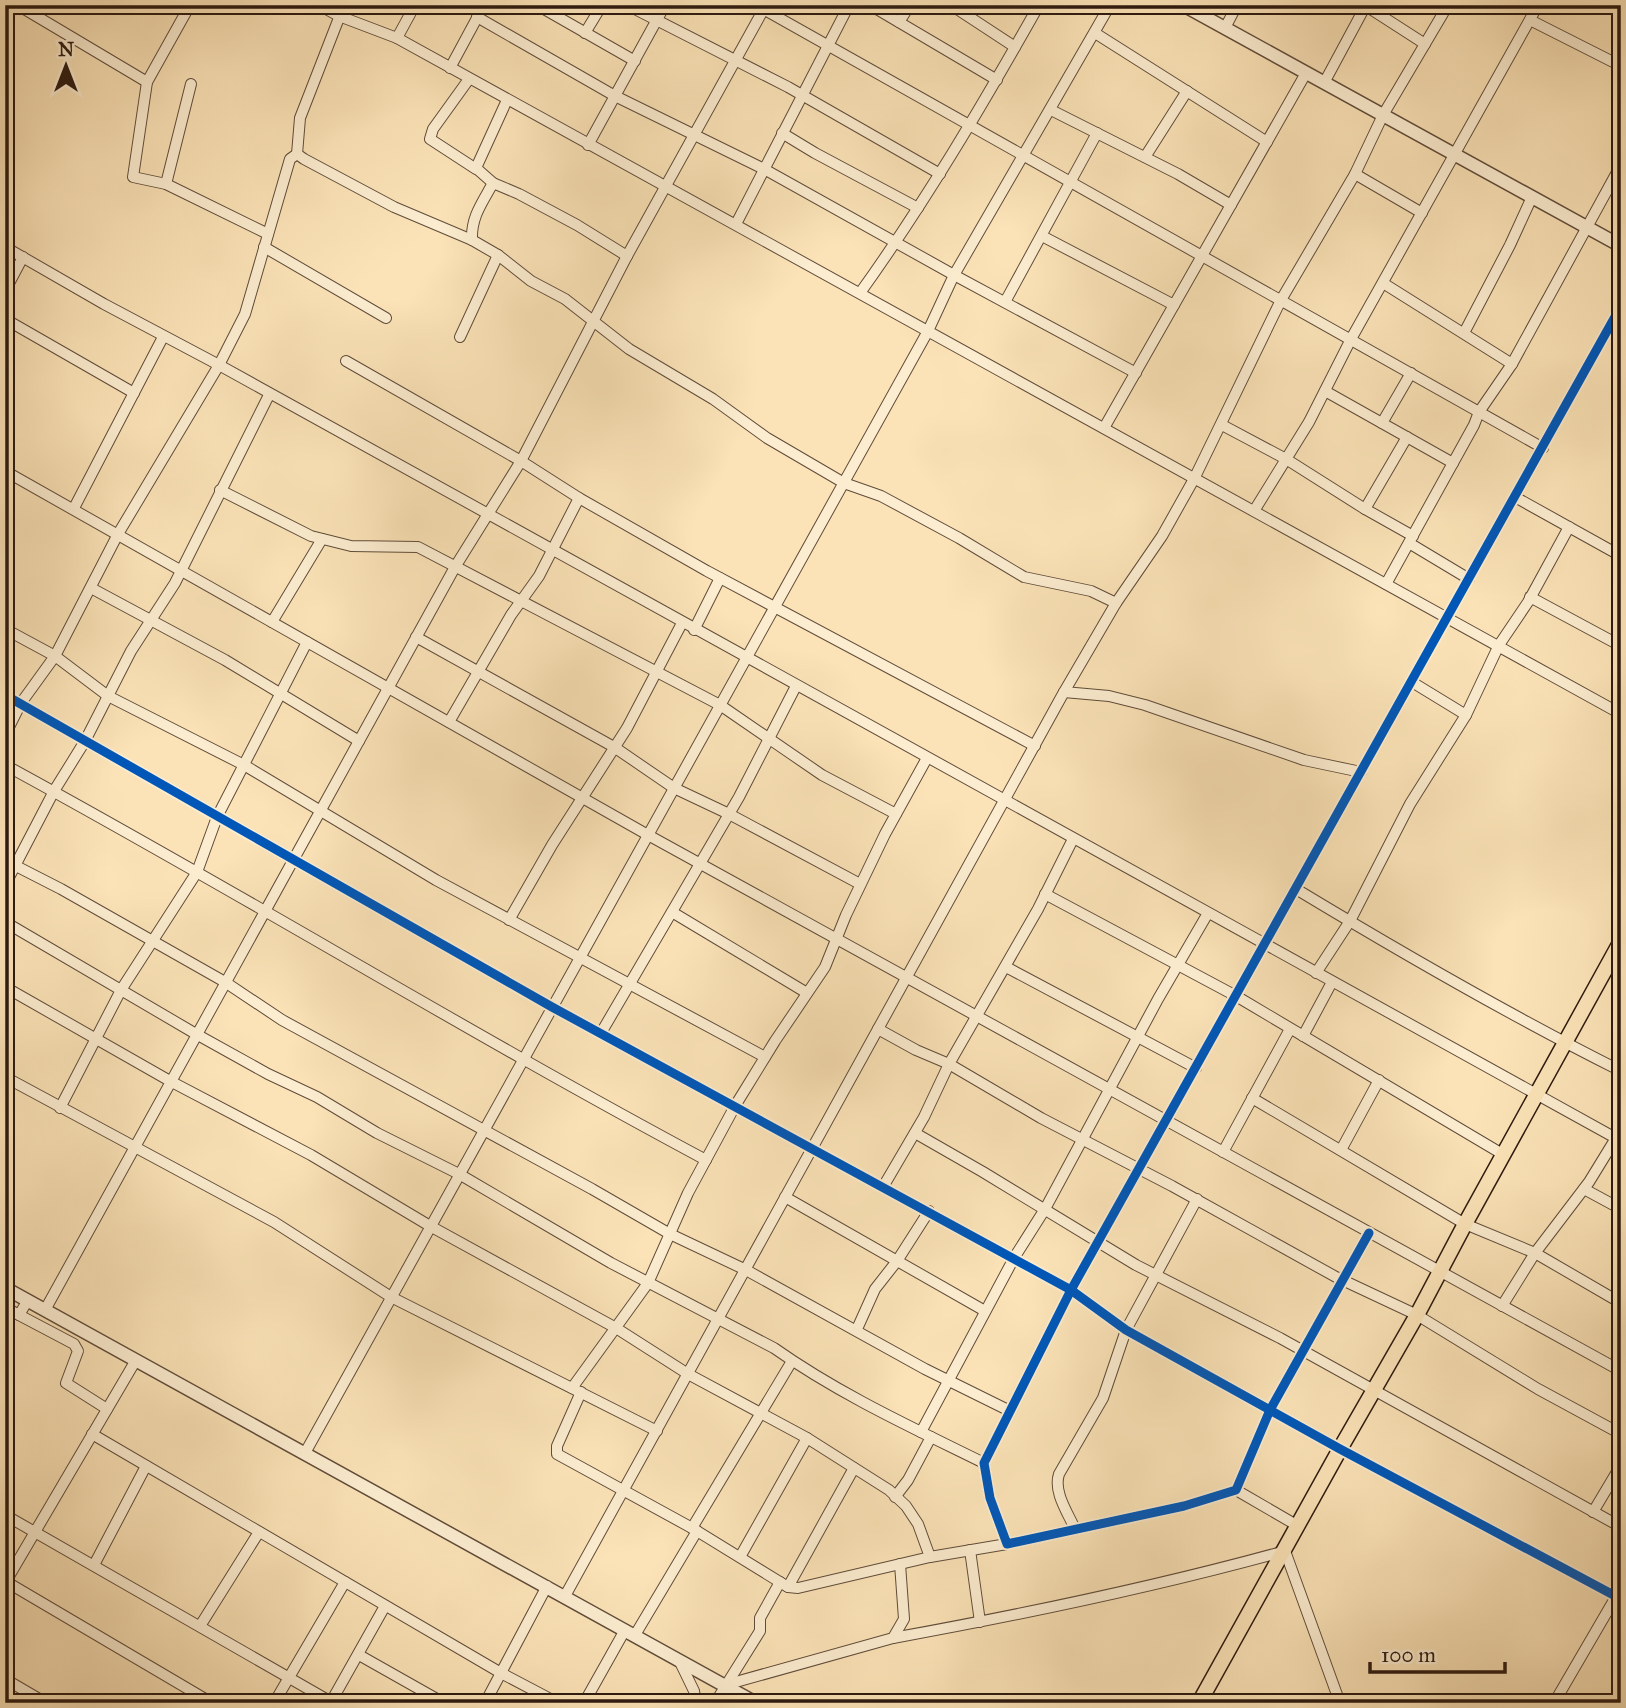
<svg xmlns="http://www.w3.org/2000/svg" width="1626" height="1708" viewBox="0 0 1626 1708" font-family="'IM FELL Great Primer',serif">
	<rect width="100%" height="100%" fill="#fbe3b7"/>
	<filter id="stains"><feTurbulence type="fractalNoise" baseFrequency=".00286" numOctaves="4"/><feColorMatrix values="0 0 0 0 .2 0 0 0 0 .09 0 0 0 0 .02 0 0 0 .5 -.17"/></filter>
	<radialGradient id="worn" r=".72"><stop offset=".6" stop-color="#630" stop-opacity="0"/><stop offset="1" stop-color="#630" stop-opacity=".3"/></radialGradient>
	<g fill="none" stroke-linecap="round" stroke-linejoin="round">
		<g stroke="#604c3a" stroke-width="12">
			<g id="minor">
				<polyline points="190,5 147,82 133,177 166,184 268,234"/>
				<polyline points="319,5 339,16 397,38 1621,714"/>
				<polyline points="344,5 300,118 297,154 304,159 394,207 472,240 498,255 531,281 565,299 629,349 713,399 767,438 844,483 881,496 959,538 1024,577 1091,591 1116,603"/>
				<polyline points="537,5 635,61"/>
				<polyline points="627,5 788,87 940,174"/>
				<polyline points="756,5 1543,448"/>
				<polyline points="870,5 997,80"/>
				<polyline points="951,5 1015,47"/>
				<polyline points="1366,6 1425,44"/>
				<polyline points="26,10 147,82"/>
				<polyline points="477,17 615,96 764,169 954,275 1136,373"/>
				<polyline points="1530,20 1621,66"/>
				<polyline points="899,22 910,5"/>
				<polyline points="1225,28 1237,5"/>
				<polyline points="585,33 602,5"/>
				<polyline points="1095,33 1267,142"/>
				<polyline points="397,38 415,5"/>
				<polyline points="450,68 484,5"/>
				<polyline points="469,79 433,129 430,139 476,169"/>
				<polyline points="1324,83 1366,5"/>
				<polyline points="1051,110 1178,174 1231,205"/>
				<polyline points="782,133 815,153 918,208"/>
				<polyline points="588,145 665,5"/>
				<polyline points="1145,157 1187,91"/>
				<polyline points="1355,174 1422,213"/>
				<polyline points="493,183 476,168 507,100"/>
				<polyline points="166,184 191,84"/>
				<polyline points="736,224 849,5"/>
				<polyline points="1042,236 1174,305"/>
				<path d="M472 240C471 217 482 203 493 183L519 194 577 225 627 256"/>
				<polyline points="5,247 104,304 219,365 1621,1141"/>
				<polyline points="264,247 386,318"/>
				<polyline points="1383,283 1512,364"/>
				<polyline points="5,291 23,257"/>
				<path d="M860 293C926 201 983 104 1039 5"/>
				<polyline points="1005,302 1097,133"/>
				<polyline points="5,319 134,393"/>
				<polyline points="1464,333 1510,245 1532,197"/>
				<polyline points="460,337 498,255"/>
				<polyline points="346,361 521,461 579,498 707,571 1035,746"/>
				<polyline points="1325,391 1453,463"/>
				<polyline points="1382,423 1411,373"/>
				<polyline points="1222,425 1286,459 1365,509 1413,536"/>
				<polyline points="1104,428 1306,73"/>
				<polyline points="5,471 648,835 1621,1371"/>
				<polyline points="220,490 311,536 351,546 418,547 720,705 822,775 896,814"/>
				<polyline points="1515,497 1621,556"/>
				<polyline points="74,508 163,337"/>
				<polyline points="1365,509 1407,437"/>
				<polyline points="1254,511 1309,422 1351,339 1538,5"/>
				<polyline points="1409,543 1469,579"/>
				<polyline points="1386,584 1474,425 1479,412 1512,364 1621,165"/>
				<polyline points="91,588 225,660 359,741"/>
				<polyline points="1530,597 1621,646"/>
				<polyline points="272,622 322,539"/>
				<polyline points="5,629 55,656 108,696 244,765 436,880 765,1057"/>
				<polyline points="694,630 720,578"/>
				<polyline points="416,637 614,747 674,788 729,814 860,884"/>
				<polyline points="1412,682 1466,715"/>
				<polyline points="1064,692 1109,696 1145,705 1304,760 1361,772"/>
				<polyline points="5,695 552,1007 1071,1290 1126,1330 1340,1449 1621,1599"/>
				<polyline points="449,722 511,615 539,576 579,498"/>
				<polyline points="5,735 21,703 55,656 118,534 219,365 245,314 290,159 297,154"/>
				<path d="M5 765C241 893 470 1034 706 1160"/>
				<polyline points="16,866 61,889 225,982 282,1020 592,1189 670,1234 746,1270 925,1369 1010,1411"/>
				<polyline points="5,885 54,791 85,741 131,651 175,583 269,395"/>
				<path d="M1296 889C1402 953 1509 1015 1621 1071"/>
				<polyline points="1045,894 1236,996 1504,1155"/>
				<polyline points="672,912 807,993"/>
				<polyline points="509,920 552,845 627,728 682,623"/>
				<path d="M5 922 196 1034 268 1074 317 1097 377 1133 459 1174 611 1263 774 1348C839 1394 913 1428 984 1463"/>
				<polyline points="1006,967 1196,1068"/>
				<polyline points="1316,973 1350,921 1410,804 1466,715 1499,645 1528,602 1569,527"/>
				<polyline points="5,987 170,1081 311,1155 430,1226 616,1328 688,1374 807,1438 889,1490 906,1506 918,1524 930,1557"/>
				<polyline points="878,1029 916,1050 949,1064 1041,1118 1172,1186 1336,1277 1417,1315 1538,1389 1621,1434"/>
				<polyline points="601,1033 739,797 796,686"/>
				<polyline points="1303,1036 1332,982"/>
				<polyline points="5,1077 274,1222 391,1297 657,1431"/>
				<polyline points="1252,1098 1465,1224 1535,1253 1621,1303"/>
				<polyline points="60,1108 121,990 197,872 217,817 307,642"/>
				<polyline points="915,1133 983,1172 1136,1265 1280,1338 1621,1527"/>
				<polyline points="1341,1150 1379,1080"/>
				<polyline points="1223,1152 1290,1029"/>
				<polyline points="883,1187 924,1117 949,1064 1038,909 1073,839"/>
				<polyline points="1584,1189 1621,1209"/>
				<polyline points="785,1197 985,1311"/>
				<polyline points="1369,1233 1270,1410 1236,1490 1184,1506 1007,1544 990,1498 984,1463 1071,1290 1621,306"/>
				<polyline points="1502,1306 1535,1253 1589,1182 1616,1138"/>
				<polyline points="5,1307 19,1315 28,1300"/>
				<polyline points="45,1310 455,567 521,461 627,256 766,5"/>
				<polyline points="19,1315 74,1344 78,1351 66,1383 107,1409"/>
				<polyline points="857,1329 875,1289 897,1261 929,1211"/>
				<polyline points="572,1388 648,1283 688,1193 735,1106 775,1041 825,967 846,915 885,834 927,758"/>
				<polyline points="581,1392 557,1446 557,1454 692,1528 788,1587 798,1588 930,1557 1007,1544"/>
				<polyline points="921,1432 1014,1258 1045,1209 1158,999 1208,913"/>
				<polyline points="92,1434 501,1673 558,1703"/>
				<polyline points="305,1453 928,331 954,275 1110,5"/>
				<polyline points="1236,1490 1298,1526"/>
				<polyline points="895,1497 908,1480 931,1437"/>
				<polyline points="1593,1512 1621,1465"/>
				<polyline points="5,1515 333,1703"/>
				<polyline points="692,1528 792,1361"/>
				<path d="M1075 1529C1068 1513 1053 1492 1059 1474L1103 1398 1126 1330 1197 1199"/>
				<polyline points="970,1550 980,1622"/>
				<polyline points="740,1557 807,1438"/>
				<polyline points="94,1565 146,1466"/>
				<polyline points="5,1581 212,1703"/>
				<polyline points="5,1583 136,1360"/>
				<polyline points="788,1587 854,1468"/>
				<polyline points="565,1596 1064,692 1116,603 1162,536 1194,479 1281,300 1355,174 1383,115 1448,5"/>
				<polyline points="200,1626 259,1532"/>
				<polyline points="635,1635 697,1531"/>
				<path d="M893 1638C1025 1614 1155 1587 1285 1551L1340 1703"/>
				<polyline points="359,1655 444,1703"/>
				<polyline points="679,1660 694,1691 696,1703"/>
				<polyline points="5,1679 46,1703"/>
				<polyline points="725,1685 893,1638 904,1619 900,1564"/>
				<polyline points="331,1702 385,1606"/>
				<polyline points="274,1703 345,1582"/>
				<polyline points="485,1703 547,1586"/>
				<polyline points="584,1703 625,1630"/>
				<polyline points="715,1703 760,1631 760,1618 780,1582"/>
				<polyline points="1554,1703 1621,1588"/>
			</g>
		</g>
		<g stroke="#604c3a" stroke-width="15">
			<g id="tertiary">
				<polyline points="1183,5 1621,246"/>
				<polyline points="5,1288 756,1703"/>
			</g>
		</g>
		<g stroke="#2d1a10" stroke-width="17">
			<polyline id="primary" points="1199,1703 1340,1449 1417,1315 1465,1224 1621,941"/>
		</g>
		<use href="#minor" stroke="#fcedd0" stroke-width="10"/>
		<use href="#tertiary" stroke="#fcedd0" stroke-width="12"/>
		<use href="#primary" stroke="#fbe3b7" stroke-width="14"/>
		<g stroke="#fcedd0" stroke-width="13">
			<g id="cycleway">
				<polyline points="5,695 552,1007 1071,1290 1126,1330 1340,1449 1621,1599"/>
				<polyline points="1369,1233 1270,1410 1236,1490 1184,1506 1007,1544 990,1498 984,1463 1071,1290 1621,306"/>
			</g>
		</g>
		<use href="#cycleway" stroke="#0057b8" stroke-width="9"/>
	</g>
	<rect width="1626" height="1708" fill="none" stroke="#fbe3b7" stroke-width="28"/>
	<rect x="7" y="7" width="1612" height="1694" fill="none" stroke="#2d1a10" stroke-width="3.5"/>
	<rect x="14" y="14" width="1598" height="1680" fill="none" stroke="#2d1a10" stroke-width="2"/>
	<g transform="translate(66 66)" stroke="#fcedd0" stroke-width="5" paint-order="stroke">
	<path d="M0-5L12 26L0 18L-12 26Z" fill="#2d1a10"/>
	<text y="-10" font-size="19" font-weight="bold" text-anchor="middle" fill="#2d1a10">N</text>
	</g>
	<path d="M1370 1662v10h135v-10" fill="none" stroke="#2d1a10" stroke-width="3.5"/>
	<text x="1381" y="1662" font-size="21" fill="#2d1a10" stroke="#fcedd0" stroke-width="5" paint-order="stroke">100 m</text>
	<rect width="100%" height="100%" filter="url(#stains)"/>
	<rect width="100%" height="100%" fill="url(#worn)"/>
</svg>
